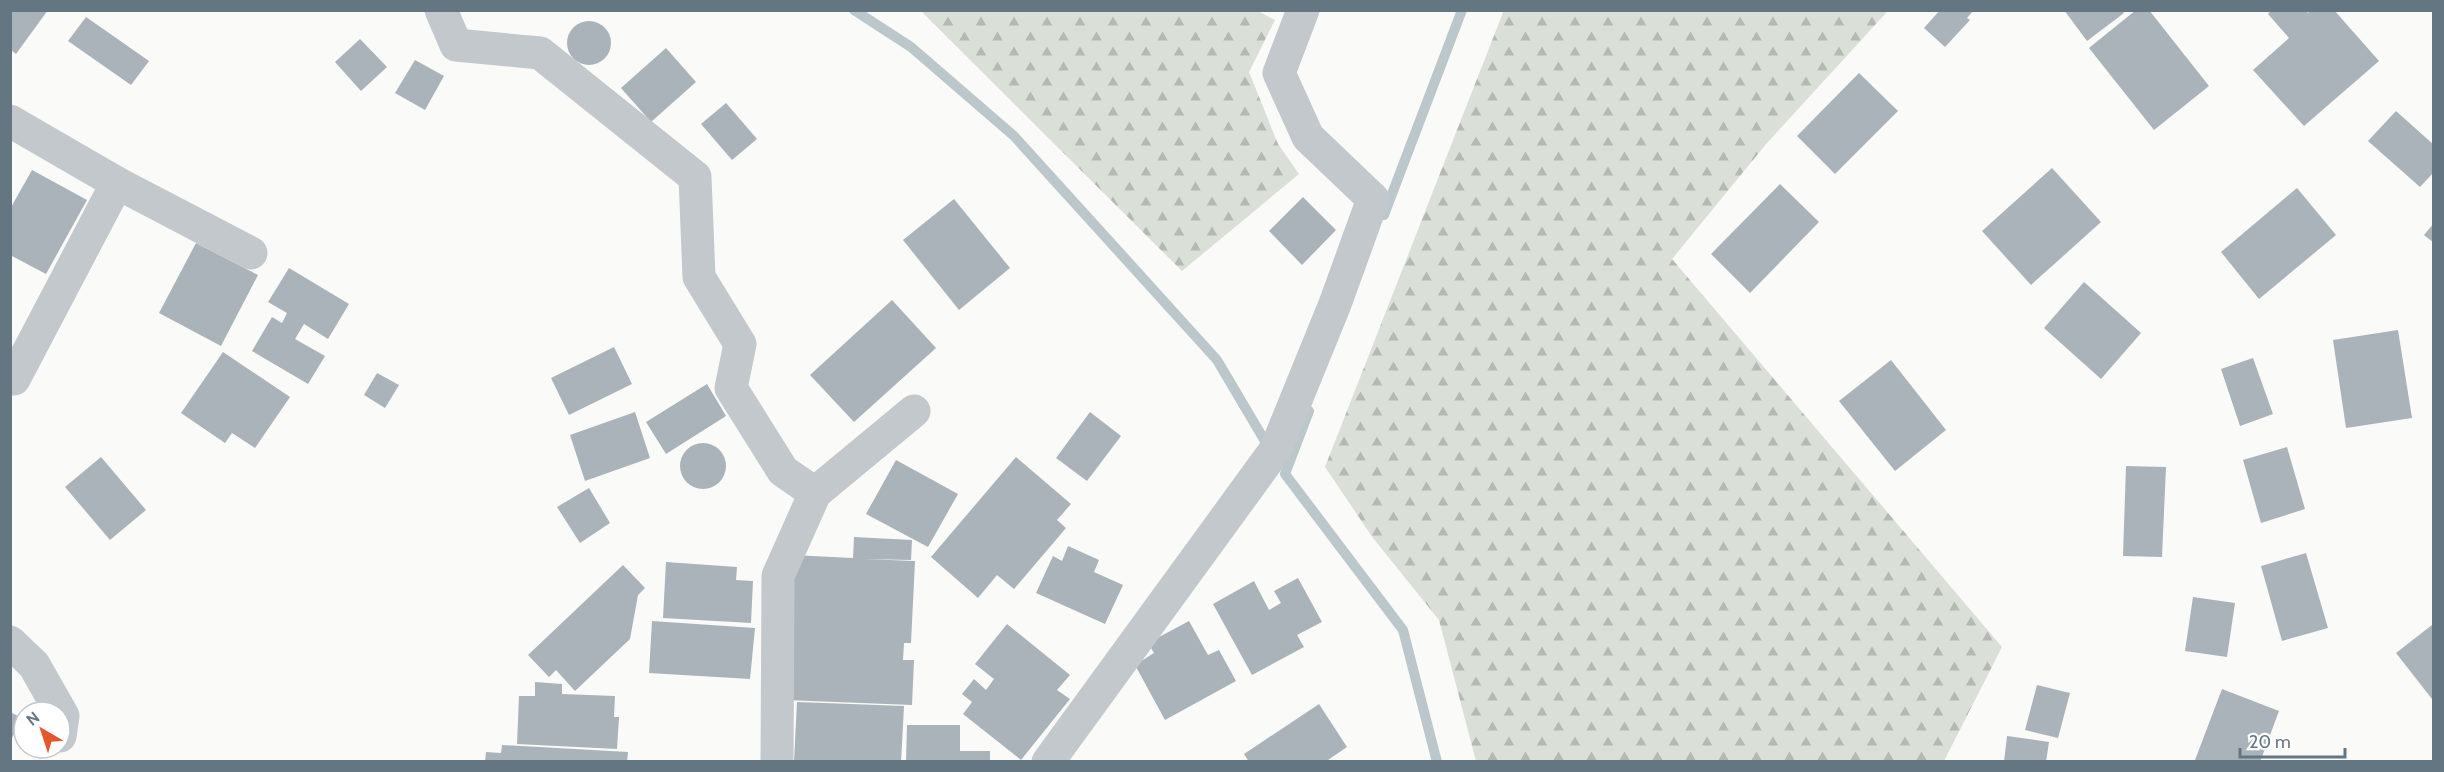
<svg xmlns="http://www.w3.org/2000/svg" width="2444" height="772" viewBox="0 0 2444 772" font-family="Cabin,sans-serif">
	<defs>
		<pattern id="forest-firs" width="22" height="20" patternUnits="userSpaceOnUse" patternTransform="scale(1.5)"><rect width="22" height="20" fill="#dadfd7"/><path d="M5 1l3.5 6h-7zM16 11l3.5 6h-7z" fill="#b4b9b4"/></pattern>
	</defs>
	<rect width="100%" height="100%" fill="#fafaf8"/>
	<g fill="url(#forest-firs)">
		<polygon points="1504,10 1885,11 1886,13 1767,143 1672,259 2002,647 1944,761 1476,761 1439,620 1373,538 1325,467"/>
		<polygon points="921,11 1258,11 1275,20 1249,72 1278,144 1299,174 1182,271"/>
	</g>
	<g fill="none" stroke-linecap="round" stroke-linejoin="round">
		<g stroke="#bbc7cb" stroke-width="10">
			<polyline points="854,10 911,47 1014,136 1217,360 1269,448"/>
			<polyline points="1384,215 1462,10"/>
			<polyline points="1309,411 1285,474 1403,630 1437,762"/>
		</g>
	</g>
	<g fill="#aab3b9">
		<polygon points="10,10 48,10 16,54 10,49"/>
		<polygon points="1940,10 1974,10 1967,18 1970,20 1945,47 1924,28"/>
		<polygon points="2064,10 2122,10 2124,13 2087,41"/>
		<polygon points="2136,10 2149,10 2209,86 2154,130 2089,48"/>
		<polygon points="2271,10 2306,10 2308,13 2312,10 2334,10 2379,61 2304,126 2253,70 2289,38 2268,14"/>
		<polygon points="86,17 149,61 131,85 68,41"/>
		<circle cx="589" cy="43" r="22"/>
		<polygon points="360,39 387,67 361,91 335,62"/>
		<polygon points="666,48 696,82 651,122 621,88"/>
		<polygon points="415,60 444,76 425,110 395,93"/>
		<polygon points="1859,73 1898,111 1835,174 1797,136"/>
		<polygon points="726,103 757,139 732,160 701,124"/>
		<polygon points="2396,111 2434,145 2434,172 2420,187 2368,141"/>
		<polygon points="2052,168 2101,222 2031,285 1982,231"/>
		<polygon points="32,170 87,200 46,274 10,255 10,209"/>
		<polygon points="1780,184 1819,222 1750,293 1711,254"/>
		<polygon points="2297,188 2336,235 2259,299 2221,252"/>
		<polygon points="1303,197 1336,230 1302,265 1269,231"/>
		<polygon points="954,199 1010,268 959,310 903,240"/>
		<polygon points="2434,223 2434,243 2424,235"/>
		<polygon points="196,243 258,275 221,346 159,313"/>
		<polygon points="289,268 349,304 328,339 304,324 295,339 325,356 308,384 252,351 272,317 282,323 287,313 268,302"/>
		<polygon points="2084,282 2141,333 2101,379 2044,328"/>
		<polygon points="892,300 936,348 854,422 810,375"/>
		<polygon points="2398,330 2412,418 2346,428 2333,340"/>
		<polygon points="614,347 632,384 569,415 551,378"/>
		<polygon points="223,352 290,397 255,448 232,433 225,443 181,413"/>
		<polygon points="2253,358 2273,414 2240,426 2221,369"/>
		<polygon points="1891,360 1946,430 1895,471 1839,401"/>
		<polygon points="377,373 399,385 385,408 364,395"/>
		<polygon points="707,384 726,416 666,454 646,422"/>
		<polygon points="635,412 650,458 585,481 570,435"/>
		<polygon points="1090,412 1121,436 1087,481 1056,458"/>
		<circle cx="703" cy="466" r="23"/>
		<polygon points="2287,447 2305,509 2261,523 2243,460"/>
		<polygon points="101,457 146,510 110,540 65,487"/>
		<polygon points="1016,457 1071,504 1057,520 1066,528 1014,589 997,575 978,598 931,557"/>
		<polygon points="896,460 958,494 928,547 866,514"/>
		<polygon points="2126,466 2166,467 2162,557 2123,556"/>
		<polygon points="589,488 610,523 580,543 557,507"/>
		<polygon points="854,537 912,540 911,560 862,559 915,561 911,643 904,643 903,660 914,660 912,705 785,700 792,555 853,558"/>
		<polygon points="1068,546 1099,560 1094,572 1123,585 1105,624 1036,593 1053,556 1062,561"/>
		<polygon points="2306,553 2328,628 2282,641 2261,566"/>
		<polygon points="666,562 737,567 736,580 753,581 751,623 663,618"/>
		<polygon points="623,565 645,588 638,595 630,639 575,691 556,670 549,677 528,655"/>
		<polygon points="1298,578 1322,622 1297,635 1304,647 1252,675 1213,604 1254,581 1269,610 1281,603 1274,591"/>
		<polygon points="2193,597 2235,603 2227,657 2185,651"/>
		<polygon points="652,621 755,628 750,679 649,673"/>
		<polygon points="1189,621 1208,655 1219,650 1236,681 1165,720 1135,665 1154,653 1148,643"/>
		<polygon points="1007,624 1070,675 1057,690 1070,699 1021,760 963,714 972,702 962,694 974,679 986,690 994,679 975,664"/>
		<polygon points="2432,625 2434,698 2432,699 2396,653"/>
		<polygon points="535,682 562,684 562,694 615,696 614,717 619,717 617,749 517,744 519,696 535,696"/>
		<polygon points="2037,685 2070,693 2058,738 2025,730"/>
		<polygon points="2222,689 2279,711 2260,762 2195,760"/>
		<polygon points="797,702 904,706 901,762 794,762"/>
		<polygon points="1319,704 1347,747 1325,762 1249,762 1244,754"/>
		<polygon points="10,712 22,718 10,742"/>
		<polygon points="907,725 960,725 960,751 990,751 990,762 906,762"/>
		<polygon points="2007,736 2049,742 2046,762 2004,762"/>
		<polygon points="502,745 628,752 627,762 485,762 486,752 501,753"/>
	</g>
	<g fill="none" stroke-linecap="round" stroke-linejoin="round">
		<g stroke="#c3c8cc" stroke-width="33">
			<polyline points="441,10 456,45 540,53 695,177 699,277 740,344 731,388 783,471 815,493"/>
			<polyline points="10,121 117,183 251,253"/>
			<polyline points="14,379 117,183"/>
			<polyline points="10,642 34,665 63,716 60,736"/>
			<polyline points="777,762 778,576 815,493 914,411"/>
			<polyline points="1048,762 1276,449 1335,304 1373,199 1308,137 1279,73 1303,10"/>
		</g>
	</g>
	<rect width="2444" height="772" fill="none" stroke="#657683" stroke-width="24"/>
	<g transform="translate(42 730) rotate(321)"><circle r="28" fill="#ffffff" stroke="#c1c8cd" stroke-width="1.5"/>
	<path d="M0-4.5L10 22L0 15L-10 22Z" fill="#e4572e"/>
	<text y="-9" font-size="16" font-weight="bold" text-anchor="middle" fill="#657683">N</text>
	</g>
	<path d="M2240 748v9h105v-9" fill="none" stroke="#657683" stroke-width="3"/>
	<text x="2249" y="748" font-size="18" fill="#657683" stroke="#ffffff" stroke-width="4.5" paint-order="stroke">20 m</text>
</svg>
